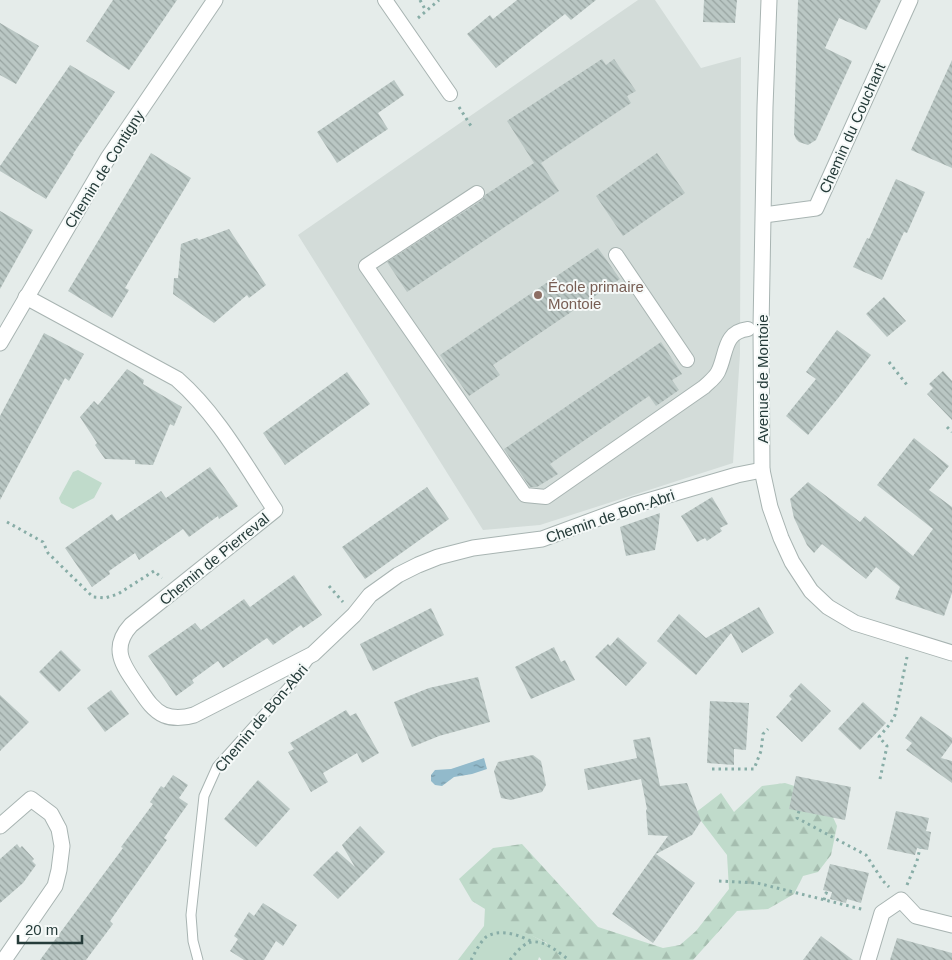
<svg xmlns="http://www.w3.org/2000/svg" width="952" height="960" viewBox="0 0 952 960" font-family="Helvetica,sans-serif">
	<defs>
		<pattern id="forest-firs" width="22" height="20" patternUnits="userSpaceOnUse" patternTransform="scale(1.25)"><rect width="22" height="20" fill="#c0dbcb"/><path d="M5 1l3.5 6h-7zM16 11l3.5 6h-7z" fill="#a5bdaf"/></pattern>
		<pattern id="water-ripples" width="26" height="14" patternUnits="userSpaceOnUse" patternTransform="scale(1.25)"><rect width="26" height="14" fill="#92bacb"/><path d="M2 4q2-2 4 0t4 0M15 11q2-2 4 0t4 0" fill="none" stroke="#7798a6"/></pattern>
		<pattern id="building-back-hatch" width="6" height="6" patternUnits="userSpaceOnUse" patternTransform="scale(1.25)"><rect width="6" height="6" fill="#bac7c4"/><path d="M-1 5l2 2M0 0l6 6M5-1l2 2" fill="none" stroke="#97a3a0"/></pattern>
	</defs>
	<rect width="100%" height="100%" fill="#e5ecea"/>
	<polygon fill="#d3dcd9" points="638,0 655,0 701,68 741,57 740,354 733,463 540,525 483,530 298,235"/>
	<g fill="#c0dbcb">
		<polygon points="78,470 102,483 94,498 73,509 61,503 59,498 73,472"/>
		<path d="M485 908C514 926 545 942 575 960H542L539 957 538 960H458L484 926Z"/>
	</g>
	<polygon fill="url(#forest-firs)" points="785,783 823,795 837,826 831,855 818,872 803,876 794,894 768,909 737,911 693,960 541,960 547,943 518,929 472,901 459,879 493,848 522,844 598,927 663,948 680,945 696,931 729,889 727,855 695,813 721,793 734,812 762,786"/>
	<polygon fill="url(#water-ripples)" points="484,758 487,769 472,774 454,777 442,786 435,785 431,781 431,775 435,770 451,769"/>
	<g fill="url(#building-back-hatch)">
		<polygon points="113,0 177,0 129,70 86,41"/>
		<polygon points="517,0 596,0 571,20 565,14 496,68 467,34 490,15 493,19"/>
		<polygon points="704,0 737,0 735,23 703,22"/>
		<polygon points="798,0 881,0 866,30 839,18 825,48 852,61 816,140 808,145 799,142 796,139 794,134"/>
		<polygon points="0,23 39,46 16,84 0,75"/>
		<polygon points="602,59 606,65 614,59 636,91 627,96 631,103 541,163 559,191 407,292 387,262 482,200 485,195 534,163 507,121"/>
		<polygon points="952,60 952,168 911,150"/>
		<polygon points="70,65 115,92 73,154 74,154 46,199 0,171 0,166"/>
		<polygon points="394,80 404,95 378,113 388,129 337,163 317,132"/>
		<polygon points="151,153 191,178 125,288 129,290 112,318 68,291"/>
		<polygon points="657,153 685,193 623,236 596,196"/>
		<polygon points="896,179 925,192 907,233 904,232 882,280 853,267 867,238 869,239"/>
		<polygon points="0,211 33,230 0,289"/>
		<polygon points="229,229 266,285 249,298 247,295 214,323 173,294 174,278 178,278 181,244 197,238 199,240"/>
		<polygon points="598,248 620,279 493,365 500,375 469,396 440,355"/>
		<polygon points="884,297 906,321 887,337 866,314"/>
		<polygon points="837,330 871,355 839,397 808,435 786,416 816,379 806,372"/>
		<polygon points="44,333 84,354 69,381 65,378 0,500 0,416"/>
		<polygon points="661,342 682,374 672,380 679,390 656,406 649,396 550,464 558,474 537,487 530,487 504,449"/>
		<polygon points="127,369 144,380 143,384 182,407 174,426 170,424 153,465 135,464 135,460 105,459 95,445 97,443 80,417 94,401 98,405"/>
		<polygon points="943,371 952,381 952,420 927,394 933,388 929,384"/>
		<polygon points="347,372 370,404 285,465 263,433"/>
		<polygon points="914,438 949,466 929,490 952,507 952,593 944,616 895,599 900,587 876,567 866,579 822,544 814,553 807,545 794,518 790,499 808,482 860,522 865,516 913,556 933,529 877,485"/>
		<polygon points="210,467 238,506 219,519 218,516 189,537 183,529 139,560 135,553 109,571 110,574 92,587 65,548 112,514 117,521 161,491 166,498"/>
		<polygon points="427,487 449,519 365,579 342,547"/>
		<polygon points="712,497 728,524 720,528 722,531 707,541 705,538 697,542 681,516"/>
		<polygon points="660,513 658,532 655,550 626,556 620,527"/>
		<polygon points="294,575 322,615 303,628 301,625 273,645 267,638 223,668 218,661 192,680 194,683 176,696 148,656 195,623 201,630 244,599 250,607"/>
		<polygon points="759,607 774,633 742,653 731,633 696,675 657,641 679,614 706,638"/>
		<polygon points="431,608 444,635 373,671 360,644"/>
		<polygon points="618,637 647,663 626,686 595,657 608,644 610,646"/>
		<polygon points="554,647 561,662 565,660 575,680 531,699 515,667"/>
		<polygon points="61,650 81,670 59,692 39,672"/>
		<polygon points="478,677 490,722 439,736 412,747 394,702 429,688"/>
		<polygon points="801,683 831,711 802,742 776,717 792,699 789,696"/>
		<polygon points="111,690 129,714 105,732 87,708"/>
		<polygon points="0,695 29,722 0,751"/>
		<polygon points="710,701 749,703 746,750 734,749 734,765 707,763"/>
		<polygon points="863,702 886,723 860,750 838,729"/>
		<polygon points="346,710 350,716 356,713 379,753 362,763 357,753 323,773 328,782 311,792 288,752 294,749 290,743"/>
		<polygon points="921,716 952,738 952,743 941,758 952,761 952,783 906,750 912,743 905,738"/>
		<polygon points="650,737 660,786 687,783 701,821 692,835 656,854 695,883 653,943 612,914 668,836 648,835 646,810 647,809 641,779 588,790 584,769 637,758 633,740"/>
		<polygon points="533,755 541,761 546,785 542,792 511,800 501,798 494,771 498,762"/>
		<polygon points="173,775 188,785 179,798 188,804 164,838 167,840 110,921 113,924 86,960 40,960 123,848 121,847 153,804 150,802 161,786 164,788"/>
		<polygon points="796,776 851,787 845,820 789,809"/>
		<polygon points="258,780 290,809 256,847 224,819"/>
		<polygon points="896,811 929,818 926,831 931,832 928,850 917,848 915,855 887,849"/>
		<polygon points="360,826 385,852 338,899 313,875 337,851 355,867 342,845"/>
		<polygon points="17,844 20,848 22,846 34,859 32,861 36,865 23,883 0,903 0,859"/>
		<polygon points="830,864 869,873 861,903 847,899 846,903 830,899 832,892 823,890"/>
		<polygon points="263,903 297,925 283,946 276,941 264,960 244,960 230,951 238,939 234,936 249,912 254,916"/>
		<polygon points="821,936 853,960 803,960"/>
		<polygon points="897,938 952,953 952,960 890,960"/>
	</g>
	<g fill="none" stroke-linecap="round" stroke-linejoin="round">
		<g stroke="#a8b4b2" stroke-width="11">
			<polyline id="service" points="198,960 193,941 191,915 204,796 217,767 293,682 310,658"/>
		</g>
		<g stroke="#a8b4b2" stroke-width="16">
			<g id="pedestrian">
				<polyline points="385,0 450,94"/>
				<path d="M477 193 366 266 525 495 546 497 704 387C709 382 715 378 718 372 727 354 723 332 748 329"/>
				<polyline points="616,255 687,360"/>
			</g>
		</g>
		<g stroke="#a8b4b2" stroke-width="17">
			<g id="minor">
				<polyline points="764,215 816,208 910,0"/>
				<path d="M26 297 177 379C218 415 245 465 275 510L131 625C109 649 124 667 140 690 146 699 153 710 164 715 174 719 184 718 194 715L313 654 354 615 370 595 398 575 418 565 438 557 473 548 542 539 634 505 737 475 762 470"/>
				<polyline points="0,343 108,158 215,0"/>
				<polyline points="0,826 31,799 51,814 59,829 62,846 59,870 55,886 4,960"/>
				<polyline points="868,960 882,913 901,900 916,916 952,925"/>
			</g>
		</g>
		<g stroke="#a8b4b2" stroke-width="17">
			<polyline id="tertiary" points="769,0 765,107 761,328 762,470 770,507 781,538 792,562 811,591 828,607 855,623 952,653"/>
		</g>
		<g stroke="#88ada7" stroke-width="3" stroke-dasharray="2.5 4" stroke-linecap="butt">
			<polyline points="420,0 426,11"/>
			<polyline points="418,18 439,0"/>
			<polyline points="459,107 471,126"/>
			<polyline points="889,362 907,385"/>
			<polyline points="947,427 952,432"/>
			<polyline points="7,522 43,542 48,553 93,597 105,598 118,594 154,571 162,578"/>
			<polyline points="329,586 343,602"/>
			<polyline points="712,769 754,769 761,751 763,734 768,729"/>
			<polyline points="880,779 887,746 879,737 890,724 895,715 907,657"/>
			<polyline points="799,811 797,818 866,855 883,881 889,887"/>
			<polyline points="719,881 757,883 865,910"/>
			<polyline points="907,885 917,861 920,848"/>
			<polyline points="824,900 826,893 831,895"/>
			<path d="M471 960C475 953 480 942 486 937 500 928 520 935 532 942"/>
			<path d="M510 960C514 955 518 950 523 946 538 934 557 951 569 960"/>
		</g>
		<use href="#service" stroke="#fff" stroke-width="9"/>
		<use href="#pedestrian" stroke="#fff" stroke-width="14"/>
		<use href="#minor" stroke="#fff" stroke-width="15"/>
		<use href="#tertiary" stroke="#fff" stroke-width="15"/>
	</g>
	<circle fill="#8d6e63" stroke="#f5f9f8" stroke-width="2" cx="538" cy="295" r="5"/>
	<g text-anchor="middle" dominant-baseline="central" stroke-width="4" stroke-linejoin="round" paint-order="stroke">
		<g font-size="15" fill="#263c3a" stroke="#f5f9f8">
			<text transform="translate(852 128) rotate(-66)">Chemin du Couchant</text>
			<text transform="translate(104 169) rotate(-58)">Chemin de Contigny</text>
			<text transform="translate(762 379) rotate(-90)">Avenue de Montoie</text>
			<text transform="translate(610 516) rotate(-19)">Chemin de Bon-Abri</text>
			<text transform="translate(214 559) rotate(-39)">Chemin de Pierreval</text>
			<text transform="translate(261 718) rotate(-50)">Chemin de Bon-Abri</text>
		</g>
		<g font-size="15" fill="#785e54" stroke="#f5f9f8" text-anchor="start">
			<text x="548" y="286">École primaire<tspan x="548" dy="17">Montoie</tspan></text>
		</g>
	</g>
	<path d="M18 935v8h64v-8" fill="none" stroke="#263c3a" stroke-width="2.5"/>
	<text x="25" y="935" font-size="15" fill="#263c3a" stroke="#f5f9f8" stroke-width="4" paint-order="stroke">20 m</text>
</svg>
